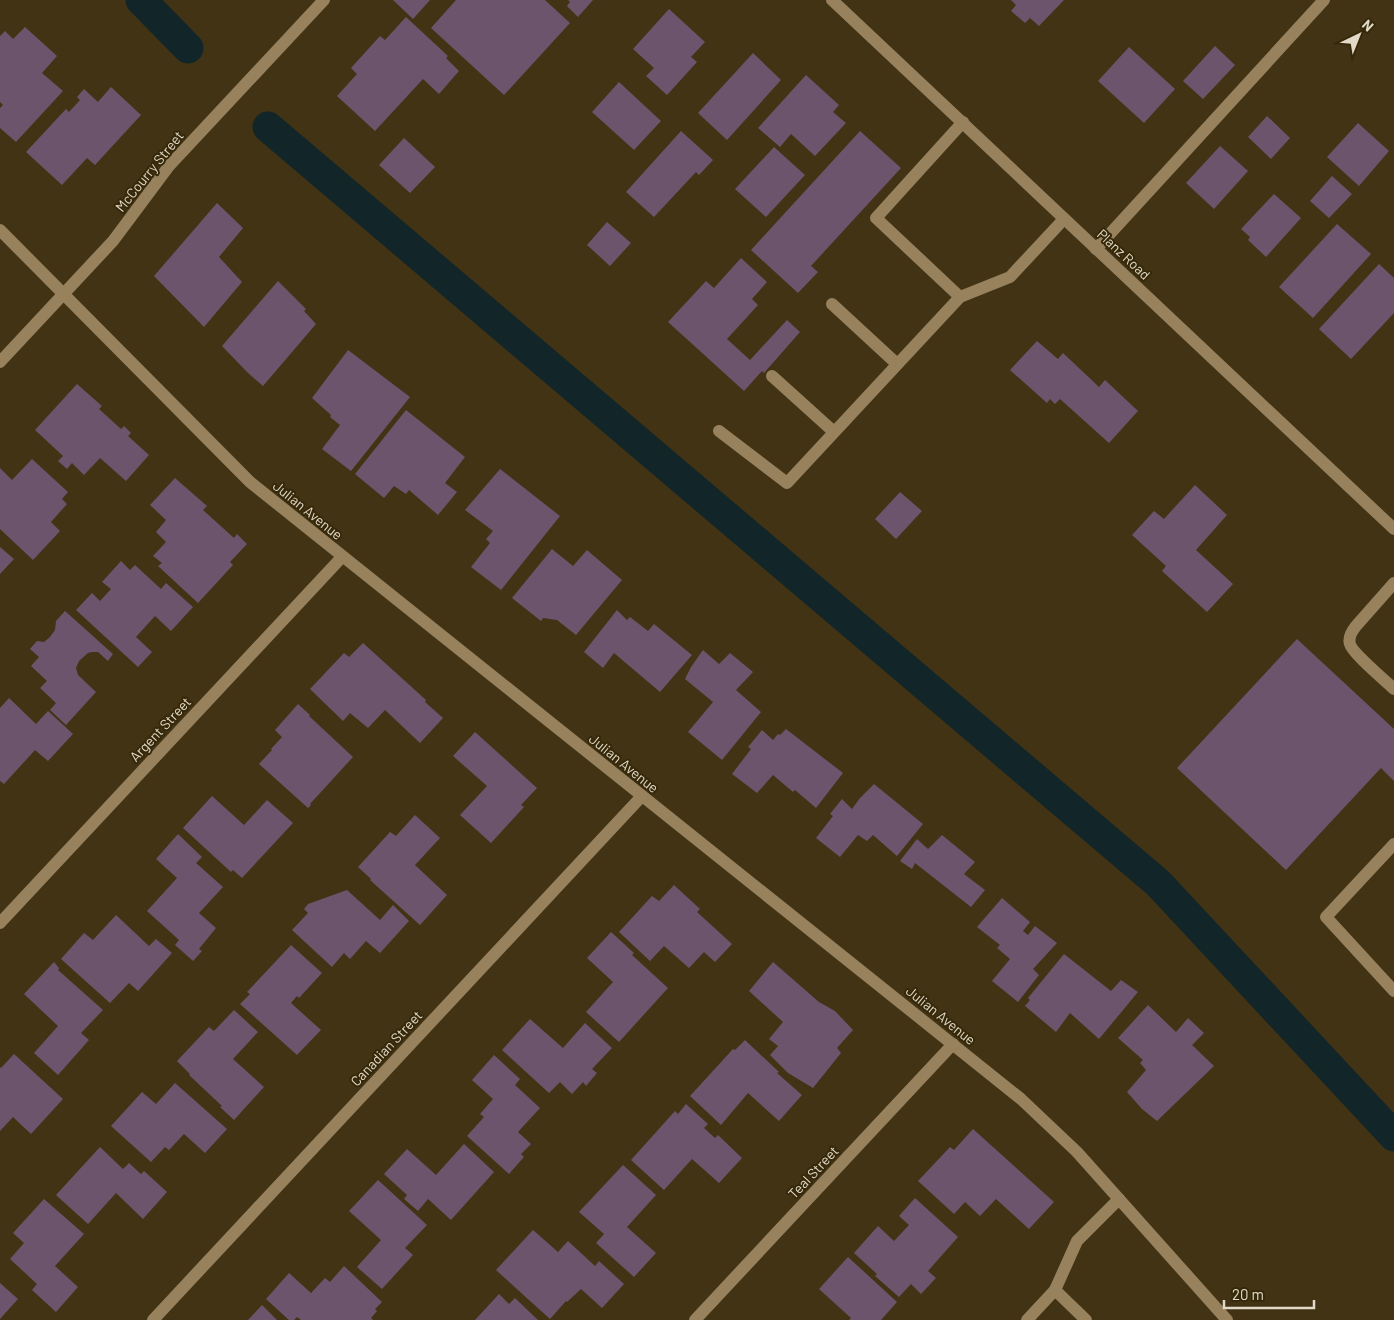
<svg xmlns="http://www.w3.org/2000/svg" width="1394" height="1320" viewBox="0 0 1394 1320" font-family="Barlow,sans-serif">
	<rect width="100%" height="100%" fill="#413314"/>
	<g fill="none" stroke-linecap="round" stroke-linejoin="round">
		<g stroke="#122529" stroke-width="31">
			<polyline points="141,0 188,48"/>
			<polyline points="268,127 1158,883 1394,1136"/>
		</g>
	</g>
	<g fill="#6c546d">
		<polygon points="393,0 430,0 413,19"/>
		<polygon points="456,0 545,0 570,23 504,95 431,28"/>
		<polygon points="568,0 593,0 578,17 567,6 570,2"/>
		<polygon points="1011,0 1064,0 1039,26 1030,18 1025,23 1011,11 1016,5"/>
		<polygon points="669,9 705,42 691,57 697,62 667,95 646,76 654,68 633,49"/>
		<polygon points="406,17 448,56 446,58 459,71 439,94 423,79 375,131 337,96 357,74 351,68 380,36 385,40"/>
		<polygon points="25,27 57,56 42,73 63,91 16,142 0,128 0,108 3,105 0,102 0,36 5,31 13,39"/>
		<polygon points="1215,46 1235,65 1203,99 1183,81"/>
		<polygon points="1129,47 1175,89 1144,123 1098,81"/>
		<polygon points="753,53 781,80 727,140 698,113"/>
		<polygon points="806,75 839,105 833,112 846,123 815,156 791,134 780,147 758,128"/>
		<polygon points="619,82 661,121 634,150 592,112"/>
		<polygon points="111,87 141,115 95,165 87,158 62,185 26,152 66,109 69,112 80,100 77,97 84,89 98,102"/>
		<polygon points="1267,116 1290,138 1271,159 1248,137"/>
		<polygon points="1358,123 1389,151 1359,186 1327,157"/>
		<polygon points="681,131 713,160 699,175 696,172 654,217 626,192"/>
		<polygon points="860,131 901,168 811,266 818,272 798,293 751,250"/>
		<polygon points="404,138 435,167 410,193 379,165"/>
		<polygon points="1220,146 1248,171 1214,209 1186,183"/>
		<polygon points="774,147 805,175 766,217 735,189"/>
		<polygon points="1332,176 1352,194 1329,218 1310,201"/>
		<polygon points="1274,194 1301,218 1266,257 1248,240 1250,237 1241,229"/>
		<polygon points="217,203 243,228 219,257 242,282 204,327 154,276"/>
		<polygon points="607,222 631,243 610,266 587,245"/>
		<polygon points="1337,224 1371,254 1313,318 1279,287"/>
		<polygon points="741,258 767,282 752,299 758,305 727,339 750,360 787,320 800,332 764,373 762,371 744,391 668,322 706,281 714,288"/>
		<polygon points="1379,264 1394,278 1394,313 1351,359 1319,329"/>
		<polygon points="278,281 306,309 304,311 316,324 263,386 247,372 222,346"/>
		<polygon points="1037,341 1058,359 1063,353 1099,387 1105,380 1138,411 1109,443 1060,399 1055,404 1050,399 1047,403 1010,370"/>
		<polygon points="348,350 410,397 351,471 322,449 340,425 330,417 331,415 312,398"/>
		<polygon points="77,384 102,406 99,409 121,429 124,426 131,433 128,436 149,455 126,481 100,458 84,475 72,463 67,469 58,461 63,456 35,430"/>
		<polygon points="406,410 465,457 445,483 457,492 438,515 409,490 406,494 394,486 384,498 355,474"/>
		<polygon points="32,459 68,492 62,499 67,504 51,522 60,531 33,560 0,529 0,468 12,480"/>
		<polygon points="500,469 560,516 501,590 471,567 490,543 486,539 493,531 465,510"/>
		<polygon points="175,478 207,506 203,510 234,538 237,534 247,544 230,562 233,565 198,603 158,566 162,563 153,556 166,542 156,532 166,520 150,505"/>
		<polygon points="1195,485 1227,515 1196,550 1233,584 1207,612 1162,571 1166,566 1132,535 1154,511 1164,519"/>
		<polygon points="900,492 922,511 896,539 875,519"/>
		<polygon points="0,547 14,559 0,574"/>
		<polygon points="552,549 573,566 587,550 622,580 576,635 557,620 543,618 541,621 512,598"/>
		<polygon points="121,561 130,570 135,565 161,589 166,583 193,607 171,631 155,616 136,637 152,652 138,667 76,610 92,593 100,601 111,589 102,582"/>
		<polygon points="617,610 627,620 630,617 648,631 654,624 692,655 660,692 614,653 603,668 584,652"/>
		<polygon points="65,611 113,654 108,661 98,652 92,652 88,653 79,661 76,668 78,675 96,692 66,725 50,710 56,703 40,688 47,681 31,666 39,657 30,649 37,641 44,642 50,637 55,630 56,621"/>
		<polygon points="1297,639 1394,729 1394,781 1381,768 1286,870 1177,768"/>
		<polygon points="363,643 426,700 425,702 443,718 420,743 385,710 368,728 350,713 343,721 310,689 344,653 349,657"/>
		<polygon points="703,650 719,664 730,653 753,672 736,690 761,712 722,760 688,732 713,702 685,679 691,667"/>
		<polygon points="9,698 36,724 48,711 73,734 48,761 35,750 4,784 0,781 0,708"/>
		<polygon points="298,704 310,715 309,716 353,757 310,804 311,805 308,808 259,764 272,750 271,749 282,737 275,730"/>
		<polygon points="786,729 843,773 816,808 795,790 793,792 773,775 757,793 732,774 751,749 748,747 762,730 773,740 778,734 780,735"/>
		<polygon points="475,732 537,788 521,805 524,807 491,843 460,815 487,786 453,756"/>
		<polygon points="874,784 923,824 897,856 873,835 867,841 858,835 840,857 816,838 833,816 830,814 842,799 852,809 860,798"/>
		<polygon points="212,796 244,825 267,800 293,823 242,878 233,870 231,872 183,828"/>
		<polygon points="415,815 440,838 415,865 447,895 420,925 370,880 371,879 358,867 390,832 396,836"/>
		<polygon points="178,834 202,857 196,863 223,887 199,913 216,928 199,949 202,951 193,961 175,945 179,940 147,911 177,878 156,859"/>
		<polygon points="942,835 975,862 964,874 985,890 971,907 915,863 912,869 900,861 917,839 928,849"/>
		<polygon points="674,885 700,909 697,912 732,944 715,962 704,952 689,968 664,946 650,961 619,932 652,896 659,901"/>
		<polygon points="347,890 380,920 393,905 409,921 380,953 366,941 350,959 344,953 332,967 292,930 308,913 304,909 308,904"/>
		<polygon points="1002,898 1030,922 1023,931 1028,935 1035,926 1057,943 1033,969 1039,975 1018,1002 992,981 1010,959 997,948 1000,945 977,927"/>
		<polygon points="116,915 149,946 156,939 172,953 138,991 129,983 110,1003 61,959 84,933 93,940"/>
		<polygon points="611,932 634,953 632,955 668,988 619,1042 586,1012 613,982 587,958"/>
		<polygon points="291,945 322,973 299,998 297,996 291,1003 321,1030 297,1055 240,1004 250,994 247,992"/>
		<polygon points="1064,954 1111,991 1121,980 1138,992 1099,1039 1070,1013 1056,1032 1025,1006 1030,1000 1028,998"/>
		<polygon points="54,962 59,968 58,970 103,1010 81,1033 89,1040 58,1075 34,1053 58,1026 24,994"/>
		<polygon points="773,962 819,1002 835,1011 853,1030 837,1048 841,1053 813,1088 788,1073 770,1055 778,1046 769,1039 783,1022 749,991"/>
		<polygon points="1148,1005 1176,1032 1188,1018 1204,1033 1192,1045 1214,1066 1157,1121 1142,1109 1127,1092 1146,1070 1140,1063 1143,1060 1118,1038"/>
		<polygon points="234,1010 258,1032 233,1059 264,1087 234,1120 220,1107 222,1106 189,1075 190,1074 177,1061 209,1027 214,1031"/>
		<polygon points="530,1019 563,1048 585,1023 612,1048 592,1069 597,1073 586,1086 583,1082 572,1094 560,1082 549,1093 502,1050"/>
		<polygon points="745,1040 779,1072 777,1073 802,1095 779,1121 748,1093 721,1125 690,1096 733,1049 735,1050"/>
		<polygon points="14,1054 63,1099 31,1134 13,1117 0,1131 0,1067 1,1068"/>
		<polygon points="494,1055 520,1079 515,1085 540,1108 518,1132 531,1144 521,1154 524,1157 509,1174 467,1136 484,1117 480,1114 493,1099 472,1080"/>
		<polygon points="175,1083 227,1129 205,1153 184,1134 169,1150 165,1147 151,1162 111,1126 142,1092 156,1104"/>
		<polygon points="686,1104 708,1124 704,1128 715,1138 718,1135 742,1158 719,1183 692,1159 664,1190 631,1160 675,1111 678,1114"/>
		<polygon points="973,1129 1054,1202 1029,1229 996,1199 980,1216 965,1202 954,1214 918,1181 950,1147 954,1150"/>
		<polygon points="464,1144 494,1172 451,1220 428,1199 418,1211 404,1199 407,1195 384,1174 407,1149 436,1175"/>
		<polygon points="100,1147 123,1169 129,1163 141,1174 144,1171 167,1192 143,1219 116,1193 88,1224 56,1195"/>
		<polygon points="623,1165 656,1195 627,1227 656,1253 634,1277 596,1243 604,1234 579,1212"/>
		<polygon points="378,1180 427,1225 405,1248 413,1255 382,1289 357,1267 381,1240 349,1211"/>
		<polygon points="915,1198 958,1237 928,1271 936,1278 921,1294 911,1284 899,1297 875,1276 877,1274 854,1253 878,1226 894,1241 909,1225 899,1216"/>
		<polygon points="44,1199 84,1234 55,1266 78,1287 56,1312 32,1290 37,1284 10,1259 24,1243 13,1233"/>
		<polygon points="533,1230 558,1252 568,1241 595,1266 599,1261 624,1284 602,1308 581,1289 567,1302 566,1301 550,1319 496,1270"/>
		<polygon points="848,1257 897,1302 881,1320 849,1320 851,1318 819,1289"/>
		<polygon points="344,1266 382,1302 375,1309 377,1311 371,1318 373,1320 301,1320 297,1317 294,1320 289,1320 266,1299 289,1273 311,1293 325,1278 330,1282"/>
		<polygon points="0,1283 18,1299 0,1319"/>
		<polygon points="499,1294 509,1304 515,1298 538,1320 475,1320"/>
		<polygon points="262,1305 277,1320 248,1320"/>
	</g>
	<g fill="none" stroke-linecap="round" stroke-linejoin="round">
		<g stroke="#98815d" stroke-width="12">
			<polyline points="832,0 1394,529"/>
			<polyline points="963,122 876,218 960,297 1010,277 1064,219"/>
			<polyline points="0,230 250,482 1021,1099 1077,1152 1227,1320"/>
			<polyline points="1096,249 1324,0"/>
			<polyline points="832,304 897,364"/>
			<polyline points="0,362 113,241 169,166 324,0"/>
			<polyline points="772,376 834,432"/>
			<polyline points="719,431 787,483 960,297"/>
			<path d="M1394 583 1356 626C1352 631 1348 638 1350 644 1352 653 1386 681 1394 689"/>
			<polyline points="1394,844 1326,917 1394,991"/>
			<polyline points="0,923 342,557"/>
			<polyline points="153,1320 642,796"/>
			<polyline points="695,1320 953,1044"/>
			<polyline points="1027,1320 1055,1290"/>
			<polyline points="1086,1320 1055,1290 1077,1241 1119,1199"/>
		</g>
	</g>
	<g text-anchor="middle" dominant-baseline="central" stroke-width="4" stroke-linejoin="round" paint-order="stroke">
		<g font-size="14" fill="#e2d9c8" stroke="#362909">
			<text transform="translate(149 171) rotate(-51)">McCourry Street</text>
			<text transform="translate(1124 254) rotate(43)">Planz Road</text>
			<text transform="translate(308 510) rotate(39)">Julian Avenue</text>
			<text transform="translate(160 729) rotate(-47)">Argent Street</text>
			<text transform="translate(624 763) rotate(39)">Julian Avenue</text>
			<text transform="translate(941 1015) rotate(39)">Julian Avenue</text>
			<text transform="translate(386 1048) rotate(-47)">Canadian Street</text>
			<text transform="translate(813 1172) rotate(-47)">Teal Street</text>
		</g>
	</g>
	<g transform="translate(1359 35) rotate(43)" stroke="#362909" stroke-width="4" paint-order="stroke">
	<path d="M0-4L9 19L0 12L-9 19Z" fill="#e2d9c8"/>
	<text y="-8" font-size="14" font-weight="bold" text-anchor="middle" fill="#e2d9c8">N</text>
	</g>
	<path d="M1224 1300v8h90v-8" fill="none" stroke="#e2d9c8" stroke-width="2.5"/>
	<text x="1232" y="1300" font-size="15" fill="#e2d9c8" stroke="#362909" stroke-width="4" paint-order="stroke">20 m</text>
</svg>
